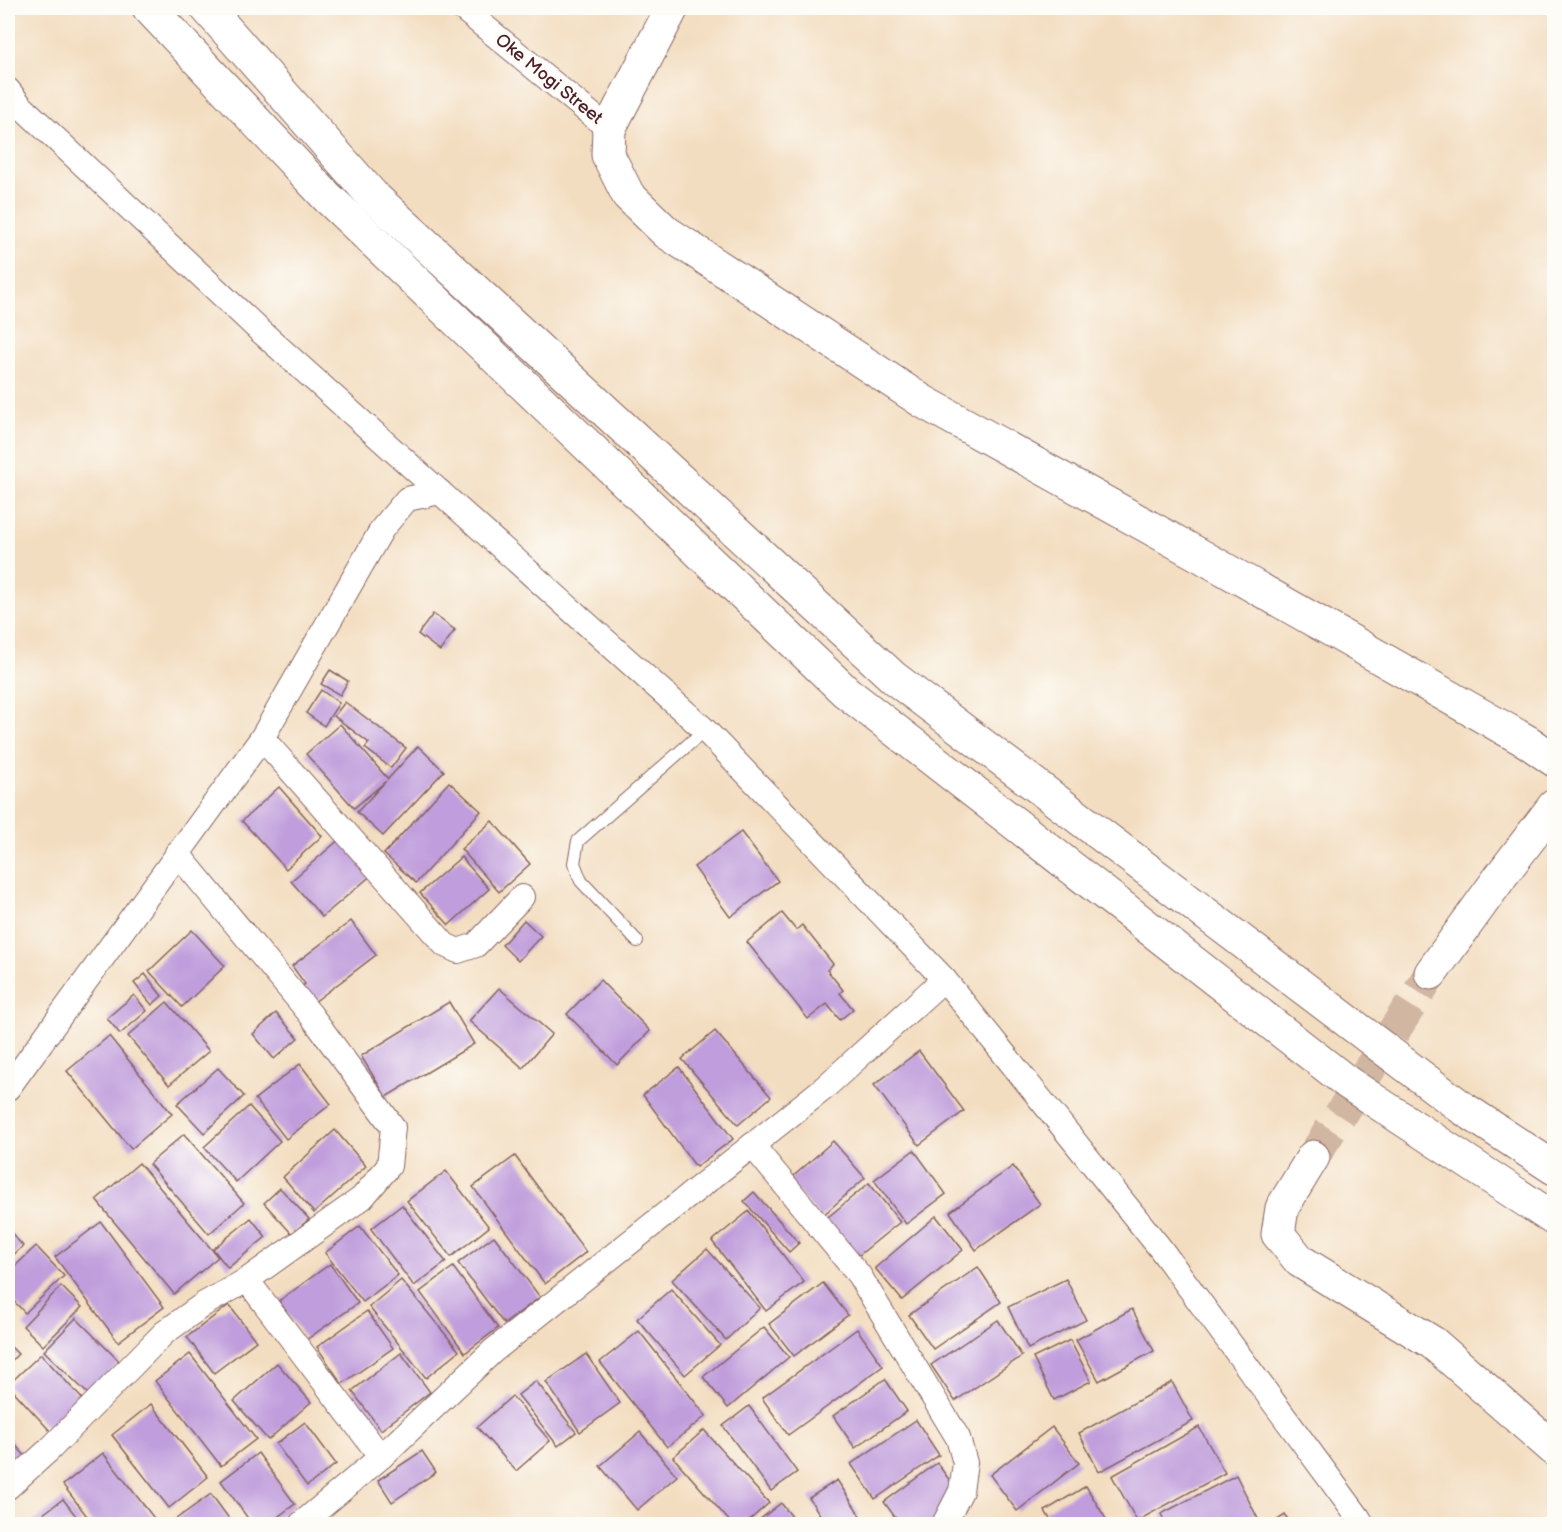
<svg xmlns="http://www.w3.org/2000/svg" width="1562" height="1532" viewBox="0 0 1562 1532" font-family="'Balsamiq Sans',sans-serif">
	<rect width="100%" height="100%" fill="#fdfcf7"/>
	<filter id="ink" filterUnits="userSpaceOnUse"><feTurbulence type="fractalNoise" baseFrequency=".0167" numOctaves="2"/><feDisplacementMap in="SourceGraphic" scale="12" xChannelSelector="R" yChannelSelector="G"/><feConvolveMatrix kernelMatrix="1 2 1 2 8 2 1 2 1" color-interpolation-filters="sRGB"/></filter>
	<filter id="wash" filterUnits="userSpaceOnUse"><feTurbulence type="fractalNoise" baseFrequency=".008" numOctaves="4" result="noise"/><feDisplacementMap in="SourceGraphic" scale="24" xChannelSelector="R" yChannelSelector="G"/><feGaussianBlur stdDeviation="1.35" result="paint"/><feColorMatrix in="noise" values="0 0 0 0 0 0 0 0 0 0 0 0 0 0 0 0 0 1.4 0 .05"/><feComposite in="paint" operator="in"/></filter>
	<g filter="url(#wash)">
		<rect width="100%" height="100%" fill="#f3ddc0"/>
		<g id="blocks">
			<g fill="#c09ddc">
				<polygon points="433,614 455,630 440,651 418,634"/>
				<polygon points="330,670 348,681 340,695 321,684"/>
				<polygon points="321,690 339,703 324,726 306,713"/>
				<polygon points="345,702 406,748 391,768 365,748 369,743 334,716"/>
				<polygon points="340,724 388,779 418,746 444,771 383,836 357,812 386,781 354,808 306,754"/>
				<polygon points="449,782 481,811 416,883 384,854"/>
				<polygon points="279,787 322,836 286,869 242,821"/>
				<polygon points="492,821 530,864 499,892 461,849"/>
				<polygon points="741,832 778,881 730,917 694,867"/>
				<polygon points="341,838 373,874 322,917 291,881"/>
				<polygon points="461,857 489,889 449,925 420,893"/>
				<polygon points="782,913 796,930 802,925 833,964 827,970 843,990 840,993 853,1009 840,1020 827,1004 808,1019 747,942"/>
				<polygon points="524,920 541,936 518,961 502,945"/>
				<polygon points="351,921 376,955 301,1012 290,996 305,984 292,966"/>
				<polygon points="192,930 225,966 182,1007 149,971"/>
				<polygon points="145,974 162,996 152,1005 134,983"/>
				<polygon points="600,980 650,1031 617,1065 567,1014"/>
				<polygon points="499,988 552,1034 523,1068 469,1021"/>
				<polygon points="134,995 147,1011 120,1034 107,1018"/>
				<polygon points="167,1002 209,1051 169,1085 128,1036"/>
				<polygon points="449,1002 474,1044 386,1097 361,1056"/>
				<polygon points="276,1013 298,1038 274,1059 253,1034"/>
				<polygon points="715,1031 771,1097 738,1125 682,1059"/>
				<polygon points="109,1036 172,1114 131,1149 67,1071"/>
				<polygon points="919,1051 964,1111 919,1145 874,1085"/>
				<polygon points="300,1064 331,1104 286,1139 255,1099"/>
				<polygon points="679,1067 733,1139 696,1167 643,1095"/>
				<polygon points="218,1068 244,1096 204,1133 177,1104"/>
				<polygon points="249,1106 280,1141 236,1182 204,1147"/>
				<polygon points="335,1130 366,1166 314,1213 283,1177"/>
				<polygon points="184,1134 244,1203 209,1234 149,1164"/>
				<polygon points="833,1141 865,1178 820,1218 788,1181"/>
				<polygon points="914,1150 946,1194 906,1224 874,1180"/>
				<polygon points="515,1156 586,1252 545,1284 473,1187"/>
				<polygon points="139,1163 218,1257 174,1294 96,1200"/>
				<polygon points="1013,1166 1040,1204 976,1250 950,1212"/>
				<polygon points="446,1171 489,1227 451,1257 407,1201"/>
				<polygon points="869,1183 900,1222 853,1260 822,1222"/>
				<polygon points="280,1188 309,1219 292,1234 264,1203"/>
				<polygon points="754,1192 799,1243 789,1252 744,1201"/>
				<polygon points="402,1205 446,1262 414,1286 371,1229"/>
				<polygon points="749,1211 804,1282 766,1311 712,1241"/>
				<polygon points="936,1216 963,1250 902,1300 875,1268"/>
				<polygon points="251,1218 266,1237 228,1268 213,1249"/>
				<polygon points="101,1222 164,1307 118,1342 55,1257"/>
				<polygon points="360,1226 398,1275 363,1302 325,1253"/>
				<polygon points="8,1229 23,1246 8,1260"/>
				<polygon points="494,1236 540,1297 504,1324 458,1263"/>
				<polygon points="36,1246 64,1276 25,1313 8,1295 8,1273"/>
				<polygon points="707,1249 760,1308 726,1340 672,1280"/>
				<polygon points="330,1264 358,1303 306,1340 279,1301"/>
				<polygon points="453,1267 498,1328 465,1353 420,1292"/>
				<polygon points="978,1267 1001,1302 933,1349 909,1315"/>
				<polygon points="1066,1279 1086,1320 1028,1349 1008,1307"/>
				<polygon points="401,1280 459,1351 426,1378 369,1307"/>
				<polygon points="823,1283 848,1315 794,1356 769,1324"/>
				<polygon points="61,1286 82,1307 43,1346 23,1326"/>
				<polygon points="671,1289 720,1345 685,1375 637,1319"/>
				<polygon points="229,1305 256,1341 214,1373 187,1337"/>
				<polygon points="1132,1309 1154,1351 1099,1381 1076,1340"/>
				<polygon points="367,1311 393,1348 342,1384 317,1347"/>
				<polygon points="76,1318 120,1362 88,1394 44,1351"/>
				<polygon points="998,1320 1022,1356 955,1401 931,1365"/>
				<polygon points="764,1327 789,1357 728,1408 703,1377"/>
				<polygon points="857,1329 883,1366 788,1435 762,1398"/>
				<polygon points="639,1331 706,1416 667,1447 600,1362"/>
				<polygon points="1070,1340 1091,1381 1054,1400 1033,1358"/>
				<polygon points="8,1344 18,1354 8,1364"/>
				<polygon points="401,1353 430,1392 381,1430 352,1391"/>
				<polygon points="41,1354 85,1402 52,1433 8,1385"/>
				<polygon points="190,1354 256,1439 221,1466 155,1381"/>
				<polygon points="586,1354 620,1403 580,1432 546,1382"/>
				<polygon points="277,1363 311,1402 268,1440 234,1401"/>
				<polygon points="885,1379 907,1411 855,1448 833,1416"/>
				<polygon points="536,1381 576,1432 558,1446 518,1395"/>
				<polygon points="1172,1382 1193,1421 1099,1472 1079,1433"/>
				<polygon points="512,1396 550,1441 516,1471 477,1427"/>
				<polygon points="151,1404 208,1477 169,1508 112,1435"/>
				<polygon points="749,1406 797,1472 771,1491 723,1426"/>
				<polygon points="916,1420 939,1455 875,1499 851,1464"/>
				<polygon points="305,1422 336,1464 307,1486 276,1444"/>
				<polygon points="1052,1427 1079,1463 1017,1511 990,1475"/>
				<polygon points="1199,1427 1225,1473 1137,1521 1112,1476"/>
				<polygon points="704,1430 769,1503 745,1524 732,1524 673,1457"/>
				<polygon points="640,1432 677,1476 637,1510 600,1466"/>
				<polygon points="8,1437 29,1460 8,1481"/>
				<polygon points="422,1451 436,1472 392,1502 378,1480"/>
				<polygon points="103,1453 157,1522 153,1524 93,1524 63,1485"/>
				<polygon points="258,1453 295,1504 268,1524 252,1524 221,1481"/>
				<polygon points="937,1463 966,1503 937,1524 900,1524 884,1502"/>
				<polygon points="1236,1475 1260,1523 1166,1524 1161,1514"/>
				<polygon points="837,1480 860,1515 845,1524 826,1524 809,1498"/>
				<polygon points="1086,1486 1109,1524 1053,1524 1045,1511"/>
				<polygon points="211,1494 233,1524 169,1524"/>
				<polygon points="63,1499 82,1524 30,1524"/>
				<polygon points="781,1503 798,1524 754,1524"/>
				<polygon points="1285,1515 1291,1524 1271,1524"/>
			</g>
		</g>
	</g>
	<g filter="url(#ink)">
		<use href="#blocks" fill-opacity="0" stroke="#85625f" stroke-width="1.5"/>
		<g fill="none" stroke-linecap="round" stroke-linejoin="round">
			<polyline stroke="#d1b7a2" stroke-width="33" stroke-dasharray="33 16" stroke-linecap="butt" points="1313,1157 1431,973"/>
			<g stroke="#85625f" stroke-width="14">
				<g id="lane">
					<polyline points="8,119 21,106"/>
					<polyline points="637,941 581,881 574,863 578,841 705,730"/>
				</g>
			</g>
			<g stroke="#85625f" stroke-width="26">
				<g id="street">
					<polyline points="462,8 609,129"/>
					<polyline points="8,90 21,106 257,328 705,730 944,979 1160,1248 1358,1517 1362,1524"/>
					<polyline points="262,738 445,945 458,951 476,945 522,897"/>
					<polyline points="8,1088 262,738 382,529 407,499 440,492"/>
					<polyline points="752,1145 859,1275 958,1438 965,1463 961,1491 944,1524"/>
					<polyline points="247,1280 381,1457"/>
					<polyline points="8,1487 51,1448 164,1333 204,1304 247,1280 362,1198 389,1166 393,1127 311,1015 177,853"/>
					<polyline points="301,1524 381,1457 493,1351 823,1089 944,979"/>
				</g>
			</g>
			<g stroke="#85625f" stroke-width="35">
				<g id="secondary">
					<polyline points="672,8 609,129 608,155 628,195 666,232 922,401 1203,557 1528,742 1554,760"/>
					<polyline points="1431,973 1501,876 1554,806"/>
					<polyline points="1313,1157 1282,1208 1278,1234 1300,1261 1433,1343 1554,1449"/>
				</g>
			</g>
			<g stroke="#85625f" stroke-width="35">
				<g id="highway">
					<polyline points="149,8 326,196 846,692 1348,1083 1554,1219"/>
					<polyline points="207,8 372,195 894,678 1461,1107 1554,1168"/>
				</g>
			</g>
			<use href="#lane" stroke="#fff" stroke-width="12"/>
			<use href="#street" stroke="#fff" stroke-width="24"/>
			<use href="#secondary" stroke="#fff" stroke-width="33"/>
			<use href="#highway" stroke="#fff" stroke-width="33"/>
		</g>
	</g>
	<g text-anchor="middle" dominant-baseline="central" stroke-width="6" stroke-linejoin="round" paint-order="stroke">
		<g font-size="18" fill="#4a1f2b" stroke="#fdfcf7">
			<text transform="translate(549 79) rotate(39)">Oke Mogi Street</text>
		</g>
	</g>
	<rect width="1562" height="1532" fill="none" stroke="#fdfcf7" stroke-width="30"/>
</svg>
